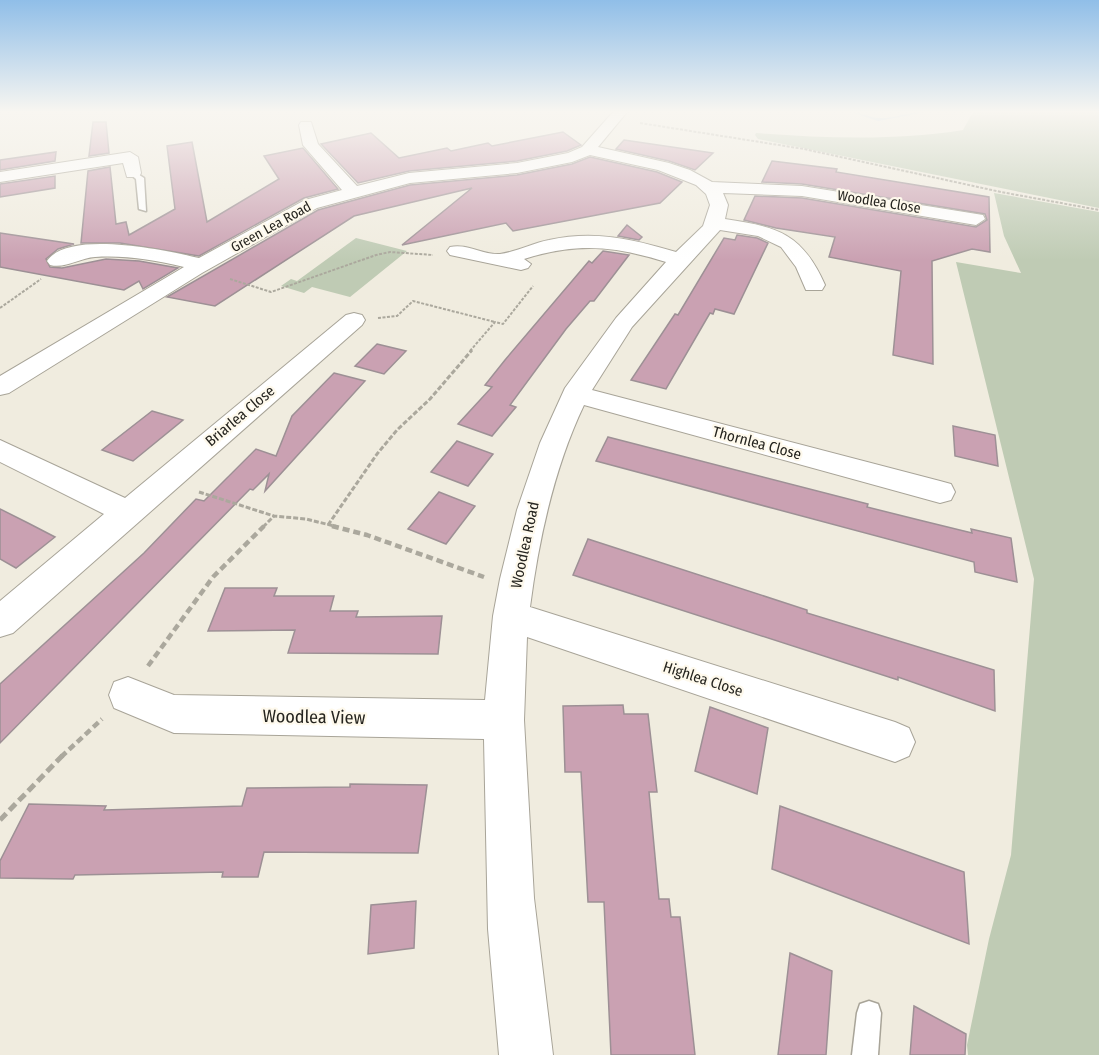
<svg xmlns="http://www.w3.org/2000/svg" width="1099" height="1055" viewBox="0 0 1099 1055" font-family="'Fira Sans Condensed',sans-serif">
	<rect width="100%" height="100%" fill="#f0ecdf"/>
	<g fill="#bfcbb4">
		<path d="M973 112H1099V208L758 139 755 135 756 133C824 138 896 141 963 130Z"/>
		<polygon points="994,193 1099,212 1099,1055 968,1055 967,1045 989,939 1011,855 1034,579 956,262 1021,273 1004,236"/>
		<polygon points="356,238 407,251 350,297 312,287 304,293 281,286 291,279 297,281"/>
	</g>
	<g fill="none" stroke-linecap="round" stroke-linejoin="round">
		<path fill="#accce8" fill-rule="evenodd" d="M851 112C861 112 869 118 879 118 894 119 910 111 926 112L878 121Z"/>
	</g>
	<g fill="#caa1b2" stroke="#9d9095" stroke-width="1.5">
		<polygon points="93,122 106,122 109,153 89,156"/>
		<polygon points="563,132 581,145 567,151 517,161 409,171 358,183 321,144 371,133 399,158 447,148 451,151 488,143 492,146"/>
		<polygon points="624,140 713,153 695,170 669,161 616,149"/>
		<polygon points="192,142 207,222 279,179 264,156 303,148 338,189 304,198 199,256 120,243 81,243 88,171 110,167 116,224 126,222 129,235 175,209 167,146"/>
		<polygon points="56,152 55,161 0,170 0,160"/>
		<polygon points="590,157 657,172 682,182 660,203 513,231 506,223 402,245 472,188 354,216 215,306 167,297 318,210 410,185 517,175 572,164"/>
		<polygon points="772,161 837,169 836,172 989,197 990,252 972,249 932,261 933,364 893,355 901,271 829,257 835,237 776,228 744,220 755,196 802,198 976,227 987,220 985,214 802,184 762,182"/>
		<polygon points="55,176 55,188 0,197 0,184"/>
		<polygon points="627,225 642,237 639,240 618,236"/>
		<polygon points="0,233 74,244 58,249 46,259 50,267 62,268 106,259 139,261 178,268 143,289 139,281 124,290 0,267"/>
		<polygon points="737,235 757,238 768,243 734,314 715,309 713,314 710,313 666,389 631,380 675,314 678,315 724,238 735,240"/>
		<polygon points="603,251 629,255 594,301 590,301 566,329 510,405 516,407 492,436 458,424 492,387 485,385 505,360 589,261 592,263"/>
		<polygon points="377,344 406,351 384,374 355,366"/>
		<polygon points="334,373 365,381 265,491 269,474 253,490 250,489 0,743 0,684 144,553 196,499 204,501 256,449 276,456 292,416"/>
		<polygon points="152,411 183,420 133,461 102,450"/>
		<polygon points="953,426 995,435 998,466 955,456"/>
		<polygon points="608,437 868,504 867,507 919,520 972,533 971,529 1011,538 1017,582 975,572 974,562 596,461"/>
		<polygon points="457,441 493,454 468,486 431,472"/>
		<polygon points="439,492 475,506 446,544 408,529"/>
		<polygon points="0,509 28,523 55,537 16,568 0,559"/>
		<polygon points="588,539 807,610 807,613 994,670 995,711 898,677 898,680 573,575"/>
		<polygon points="225,588 277,588 274,596 334,596 330,611 358,611 356,617 442,616 438,654 288,653 295,630 208,631"/>
		<polygon points="623,705 624,714 648,714 657,792 649,792 659,899 669,899 671,917 680,917 695,1055 611,1055 604,902 588,902 581,772 565,772 563,706"/>
		<polygon points="710,707 768,728 757,794 695,771"/>
		<polygon points="350,784 427,785 418,853 264,852 258,877 222,877 223,872 75,875 73,879 0,878 0,861 29,804 106,806 104,810 242,806 247,788 350,787"/>
		<polygon points="780,806 964,872 969,944 772,869"/>
		<polygon points="416,901 414,948 368,954 371,905"/>
		<polygon points="790,953 832,971 826,1055 778,1055"/>
		<polygon points="914,1006 966,1034 965,1055 910,1055"/>
	</g>
	<g fill="none" stroke-linecap="round" stroke-linejoin="round">
		<g stroke="#a8a498" stroke-width="3">
			<g id="lane">
				<polygon points="133,171 144,178 146,211 139,209 136,179 129,173"/>
				<polygon points="869,1001 878,1004 881,1013 878,1055 852,1055 857,1013 860,1004"/>
			</g>
		</g>
		<g stroke="#a8a498" stroke-width="2">
			<g id="street">
				<path d="M613 112H627L598 147 669 163 690 170 712 182 802 186 983 215 985 219 976 225 802 196 723 193 728 205 725 219C778 227 802 233 825 285L822 290H806L796 267 781 247 758 236 720 230 632 327 592 390 940 481 951 484 955 492 951 500 940 503 584 405C554 468 539 538 530 607L895 722 909 728 915 742 909 756 895 762 527 637 524 720 534 898 553 1055H499L488 929 484 739 174 733 114 708 109 695 114 682 128 677 174 695 485 700 493 616 500 579 517 510 540 443 565 388 616 318 666 262C614 246 578 242 524 259L531 264 528 268 521 270 450 255 447 251 450 247C467 243 483 255 500 254 516 252 533 243 549 240 594 230 633 239 676 252L703 226 710 205 706 194 696 185 658 170 590 155 572 162 517 173 410 183 317 208 202 273 9 393 0 395V376L184 267C154 260 125 255 95 257 80 258 65 269 50 265L47 261C69 229 168 251 199 258L305 200 342 190 303 145 299 125 301 122H311L318 144 357 186 409 173 517 163 568 153 582 147Z"/>
				<polygon points="130,152 138,157 141,173 139,177 127,177 123,163 0,182 0,172"/>
				<polygon points="354,313 362,315 365,320 362,325 13,633 0,637 0,601 104,514 0,462 0,440 125,498 346,315"/>
			</g>
		</g>
		<g stroke="#aba89d" stroke-width="2" stroke-dasharray="3 1.5" stroke-linecap="butt">
			<polyline points="640,123 804,149 1001,192 1099,210"/>
			<polyline points="230,279 271,292 376,255 390,252 433,255"/>
			<polyline points="0,308 41,279"/>
			<polyline points="378,318 397,316 413,301 495,322"/>
			<polyline points="470,351 495,322 503,324 533,286"/>
		</g>
		<g stroke="#aba89d" stroke-width="3" stroke-dasharray="5 2" stroke-linecap="butt">
			<polyline points="199,492 274,516 306,519 338,527"/>
			<polyline points="328,525 377,454 397,430 430,399 472,350"/>
			<polyline points="263,527 274,516"/>
		</g>
		<g stroke="#aba89d" stroke-width="4.5" stroke-dasharray="7 4" stroke-linecap="butt">
			<polyline points="332,526 367,535 484,577"/>
			<polyline points="148,666 213,577 264,526"/>
			<polyline points="61,757 102,719"/>
		</g>
		<polyline stroke="#aba89d" stroke-width="5" stroke-dasharray="9 4.5" stroke-linecap="butt" points="0,820 63,755"/>
		<use href="#lane" fill="#fff" fill-rule="evenodd"/>
		<use href="#street" fill="#fff" fill-rule="evenodd"/>
	</g>
	<linearGradient id="sky" x2="0" y2="1"><stop stop-color="#90bee8"/><stop offset="0.43" stop-color="#f8f6f1"/><stop offset="1" stop-color="#f8f6f1" stop-opacity="0"/></linearGradient>
	<rect width="1099" height="260" fill="url(#sky)"/>
	<g text-anchor="middle" dominant-baseline="central" stroke-width="4.5" stroke-linejoin="round" paint-order="stroke">
		<g font-size="14" fill="#25241f" stroke="#fef9ec">
			<text transform="translate(879 202) rotate(9)">Woodlea Close</text>
			<text transform="translate(271 227) rotate(-29)">Green Lea Road</text>
		</g>
		<g font-size="15" fill="#25241f" stroke="#fef9ec">
			<text transform="translate(240 416) rotate(-40)">Briarlea Close</text>
			<text transform="translate(757 443) rotate(15)">Thornlea Close</text>
			<text transform="translate(525 545) rotate(-78)">Woodlea Road</text>
			<text transform="translate(703 679) rotate(18)">Highlea Close</text>
		</g>
		<g font-size="18" fill="#25241f" stroke="#fef9ec">
			<text transform="translate(314 717) rotate(1)">Woodlea View</text>
		</g>
	</g>
</svg>
